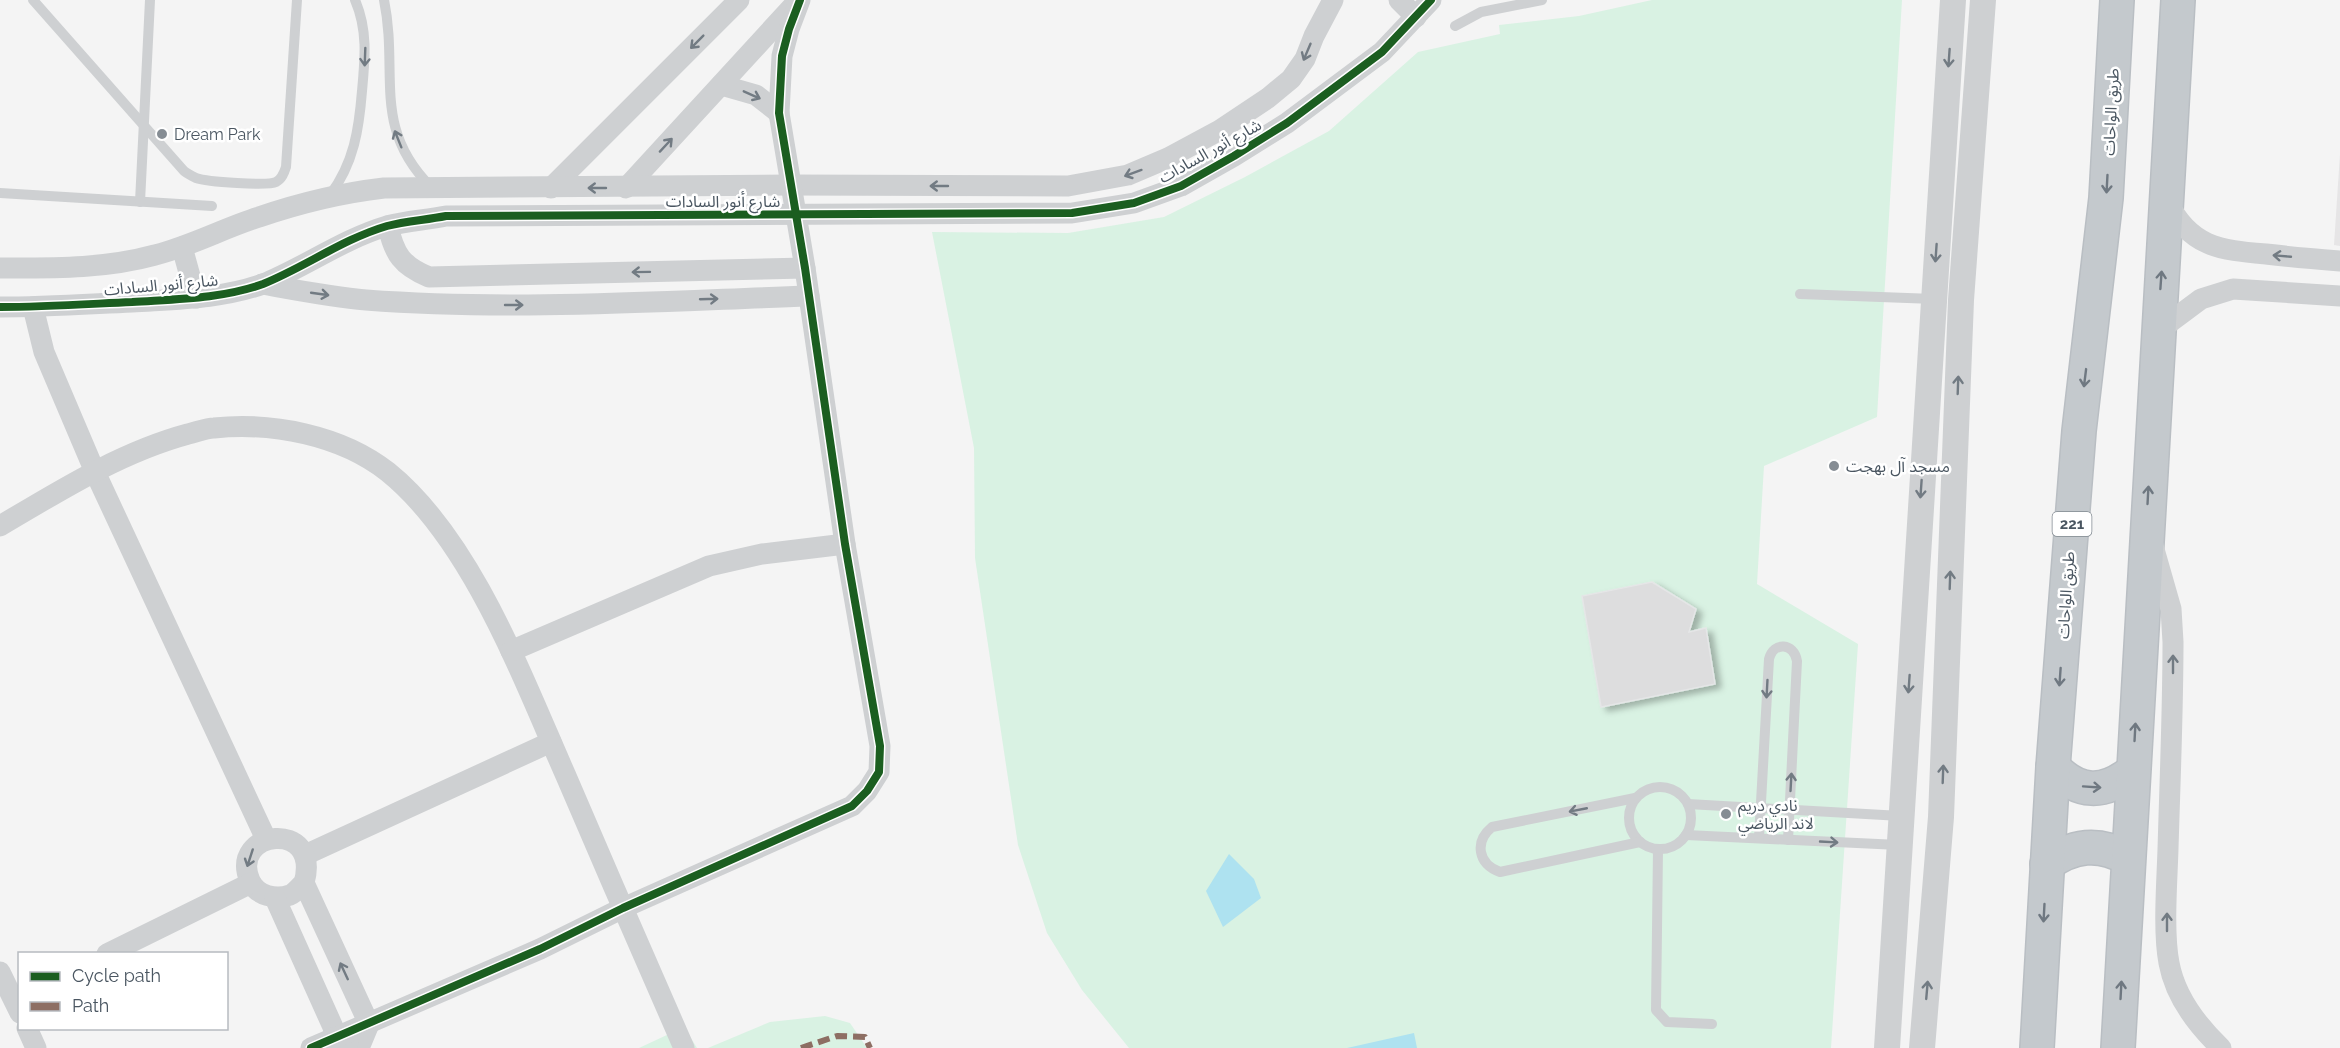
<svg xmlns="http://www.w3.org/2000/svg" width="2340" height="1048" viewBox="0 0 2340 1048" font-family="Raleway,'Noto Sans Arabic',sans-serif">
	<defs>
		<filter id="shadow"><feDropShadow dx="6" dy="4" stdDeviation="3" flood-color="#0004"/></filter>
	</defs>
	<rect width="100%" height="100%" fill="#f4f4f4"/>
	<polygon fill="#e6e5e6" points="2340,154 2340,246 2334,245"/>
	<g fill="#d9f2e3">
		<polygon points="1652,0 1902,0 1877,417 1764,466 1757,584 1858,644 1831,1048 1129,1048 1082,990 1047,933 1018,845 975,558 974,448 932,232 1068,233 1164,217 1245,177 1329,131 1418,52 1500,34 1499,25 1579,16"/>
		<polygon points="825,1016 850,1023 867,1048 708,1048 770,1022"/>
		<polygon points="684,1027 697,1048 639,1048"/>
	</g>
	<g fill="#aee2f0">
		<polygon points="1229,854 1254,879 1261,898 1223,927 1206,891"/>
		<polygon points="1414,1033 1417,1048 1347,1048"/>
	</g>
	<polygon fill="#ddddde" stroke="#e5e6e7" stroke-width="1.5" filter="url(#shadow)" points="1652,582 1696,609 1689,632 1706,628 1715,684 1601,707 1582,596"/>
	<g fill="none" stroke-linecap="round" stroke-linejoin="round">
		<g stroke="#b9bec3" stroke-width="36">
			<g id="trunk">
				<path d="M2053 767C2078 794 2104 795 2133 771"/>
				<path d="M2047 864C2073 845 2099 842 2127 858"/>
				<polyline points="2037,1048 2053,767 2079,431 2106,198 2117,0"/>
				<polyline points="2118,1048 2178,0"/>
			</g>
		</g>
		<g stroke="#ced0d2" stroke-width="10">
			<path d="M33 0 184 171C188 174 192 176 196 178 207 182 268 186 276 182 282 179 284 173 286 167L297 0"/>
			<path d="M384 0C399 73 371 127 431 187"/>
			<polyline points="1455,26 1481,12 1542,0"/>
			<polyline points="0,193 212,206"/>
			<path d="M330 195C354 163 359 129 362 91 365 59 368 30 355 0"/>
			<polyline points="140,202 150,0"/>
			<polyline points="1800,294 1934,299"/>
			<circle cx="1660" cy="818" r="31"/>
			<path d="M1635 798 1492 827C1474 842 1478 864 1500 872L1640 842"/>
			<polyline points="1688,804 1901,816"/>
			<polyline points="1686,835 1899,845"/>
			<path d="M1759 838 1769 659C1774 641 1794 643 1797 661L1788 840"/>
			<polyline points="1658,849 1656,1010 1667,1022 1712,1024"/>
		</g>
		<g stroke="#ced0d2" stroke-width="21">
			<polyline points="1399,0 1416,17"/>
			<polyline points="721,85 756,95 779,113"/>
			<polyline points="551,188 739,0"/>
			<polyline points="626,188 794,5"/>
			<path d="M2167 201C2190 247 2219 250 2266 254 2291 257 2315 259 2340 261"/>
			<path d="M388 226C394 254 402 266 429 277L805 268"/>
			<polyline points="182,247 196,298"/>
			<path d="M0 268C53 268 104 269 155 255 191 246 224 228 259 217 300 203 341 193 384 188L791 185 1068 186 1128 175 1168 158 1220 130 1268 98 1291 79 1305 59 1314 36 1333 0"/>
			<path d="M262 284C296 290 331 297 366 300 513 311 661 301 809 296"/>
			<path d="M0 307C44 307 88 304 132 302 176 299 221 299 263 284 305 267 343 239 387 226 406 221 426 220 446 216L1072 213 1134 203 1181 186 1234 156 1287 123 1382 52 1431 0"/>
			<polyline points="33,307 44,352 95,472 266,839"/>
			<polyline points="2158,331 2201,299 2233,289 2340,296"/>
			<path d="M0 526C59 491 121 452 188 434 197 432 206 428 214 428 272 422 341 435 388 472 472 540 523 679 566 776 605 867 644 957 684 1048"/>
			<path d="M2153 546 2171 609 2173 642C2173 711 2170 780 2168 849 2167 882 2163 932 2169 963 2175 996 2197 1025 2221 1048"/>
			<polyline points="511,651 709,566 762,554 845,544"/>
			<polyline points="305,855 551,742"/>
			<path d="M304 883C300 886 295 893 290 895 276 900 257 896 250 881 228 830 322 818 304 883L369 1024 359 1048"/>
			<polyline points="275,898 337,1036 348,1043"/>
			<polyline points="107,954 251,883"/>
			<polyline points="0,972 20,1013"/>
			<polyline points="27,1028 36,1048"/>
			<polyline points="311,1048 540,949 623,908 852,806 867,791 879,772 880,746 845,544 805,268 779,113 782,56 789,29 800,0"/>
		</g>
		<g stroke="#ced0d2" stroke-width="26">
			<polyline points="1887,1048 1953,0"/>
			<polyline points="1922,1048 1941,817 1961,300 1983,0"/>
		</g>
		<use href="#trunk" stroke="#c4c9cd" stroke-width="33"/>
		<polyline stroke="#8d6e63" stroke-width="6" stroke-dasharray="12 6" stroke-linecap="butt" points="801,1048 837,1036 865,1037 870,1048"/>
		<g stroke="#fff" stroke-width="11">
			<g id="cycleway">
				<path d="M0 307C44 307 88 304 132 302 176 299 221 299 263 284 305 267 343 239 387 226 406 221 426 220 446 216L1072 213 1134 203 1181 186 1234 156 1287 123 1382 52 1431 0"/>
				<polyline points="311,1048 540,949 623,908 852,806 867,791 879,772 880,746 845,544 805,268 779,113 782,56 789,29 800,0"/>
			</g>
		</g>
		<use href="#cycleway" stroke="#1b5e20" stroke-width="8"/>
	</g>
	<defs><path id="oneway-shaft" d="M-6 0H5M1.5-3L5.5 0L1.5 3" fill="none" stroke-width="1.6" stroke-linecap="round" stroke-linejoin="round" transform="scale(1.5)"/></defs>
	<g stroke="#727b83">
		<use href="#oneway-shaft" transform="translate(697 42) rotate(135)"/>
		<use href="#oneway-shaft" transform="translate(1307 52) rotate(113)"/>
		<use href="#oneway-shaft" transform="translate(365 57) rotate(92)"/>
		<use href="#oneway-shaft" transform="translate(1949 58) rotate(94)"/>
		<use href="#oneway-shaft" transform="translate(752 95) rotate(24)"/>
		<use href="#oneway-shaft" transform="translate(398 139) rotate(-112)"/>
		<use href="#oneway-shaft" transform="translate(666 145) rotate(-47)"/>
		<use href="#oneway-shaft" transform="translate(1133 173) rotate(160)"/>
		<use href="#oneway-shaft" transform="translate(939 186) rotate(-180)"/>
		<use href="#oneway-shaft" transform="translate(597 188) rotate(180)"/>
		<use href="#oneway-shaft" transform="translate(1936 253) rotate(94)"/>
		<use href="#oneway-shaft" transform="translate(2282 256) rotate(-175)"/>
		<use href="#oneway-shaft" transform="translate(641 272) rotate(179)"/>
		<use href="#oneway-shaft" transform="translate(320 294) rotate(8)"/>
		<use href="#oneway-shaft" transform="translate(709 299) rotate(-2)"/>
		<use href="#oneway-shaft" transform="translate(514 305)"/>
		<use href="#oneway-shaft" transform="translate(1958 385) rotate(-88)"/>
		<use href="#oneway-shaft" transform="translate(1921 489) rotate(94)"/>
		<use href="#oneway-shaft" transform="translate(1950 580) rotate(-88)"/>
		<use href="#oneway-shaft" transform="translate(2173 664) rotate(-90)"/>
		<use href="#oneway-shaft" transform="translate(1909 684) rotate(94)"/>
		<use href="#oneway-shaft" transform="translate(1767 689) rotate(93)"/>
		<use href="#oneway-shaft" transform="translate(1943 774) rotate(-88)"/>
		<use href="#oneway-shaft" transform="translate(1791 782) rotate(-87)"/>
		<use href="#oneway-shaft" transform="translate(1578 810) rotate(169)"/>
		<use href="#oneway-shaft" transform="translate(1829 842) rotate(3)"/>
		<use href="#oneway-shaft" transform="translate(250 858) rotate(108)"/>
		<use href="#oneway-shaft" transform="translate(2167 922) rotate(-90)"/>
		<use href="#oneway-shaft" transform="translate(344 971) rotate(-115)"/>
		<use href="#oneway-shaft" transform="translate(1927 990) rotate(-85)"/>
	</g>
	<g stroke="#6f7881">
		<use href="#oneway-shaft" transform="translate(2107 184) rotate(93)"/>
		<use href="#oneway-shaft" transform="translate(2161 280) rotate(-86)"/>
		<use href="#oneway-shaft" transform="translate(2085 378) rotate(97)"/>
		<use href="#oneway-shaft" transform="translate(2148 495) rotate(-87)"/>
		<use href="#oneway-shaft" transform="translate(2060 677) rotate(94)"/>
		<use href="#oneway-shaft" transform="translate(2135 732) rotate(-87)"/>
		<use href="#oneway-shaft" transform="translate(2092 787) rotate(4)"/>
		<use href="#oneway-shaft" transform="translate(2044 913) rotate(93)"/>
		<use href="#oneway-shaft" transform="translate(2121 990) rotate(-87)"/>
	</g>
	<g fill="#868d94" stroke="#fff" stroke-width="2">
		<circle cx="162" cy="134" r="6"/>
		<circle cx="1834" cy="466" r="6"/>
		<circle cx="1726" cy="814" r="6"/>
	</g>
	<g text-anchor="middle" dominant-baseline="central" stroke-width="5" stroke-linejoin="round" paint-order="stroke">
		<rect fill="#fff" stroke="#808990" stroke-width="1.5" x="2052.5" y="512" width="39" height="24" rx="4.5"/>
		<g font-size="15" font-weight="bold" fill="#4a5661">
			<text x="2072" y="524">221</text>
		</g>
		<g font-size="16" fill="#4a5661" stroke="#fff">
			<text transform="translate(2111 112) rotate(-87)">طريق الواحات</text>
			<text transform="translate(1210 151) rotate(-29)">شارع أنور السادات</text>
			<text x="723" y="201">شارع أنور السادات</text>
			<text transform="translate(161 285) rotate(-5)">شارع أنور السادات</text>
			<text transform="translate(2066 595) rotate(-86)">طريق الواحات</text>
		</g>
		<g font-size="16" fill="#4a5661" stroke="#fff" text-anchor="start">
			<text x="174" y="134">Dream Park</text>
			<text x="1846" y="466">مسجد آل بهجت</text>
			<text x="1738" y="805">نادي دريم<tspan x="1738" dy="18">لاند الرياضي</tspan></text>
		</g>
	</g>
	<rect x="18" y="952" width="210" height="78" fill="#ffffff" stroke="#b7bbc0" stroke-width="1.5"/>
	<rect x="30" y="972" width="30" height="9" fill="#1b5e20" stroke="#b7bbc0" stroke-width="1.5"/>
	<text x="72" y="982" font-size="18" fill="#4a5661">Cycle path</text>
	<rect x="30" y="1002" width="30" height="9" fill="#8d6e63" stroke="#b7bbc0" stroke-width="1.5"/>
	<text x="72" y="1012" font-size="18" fill="#4a5661">Path</text>
</svg>
